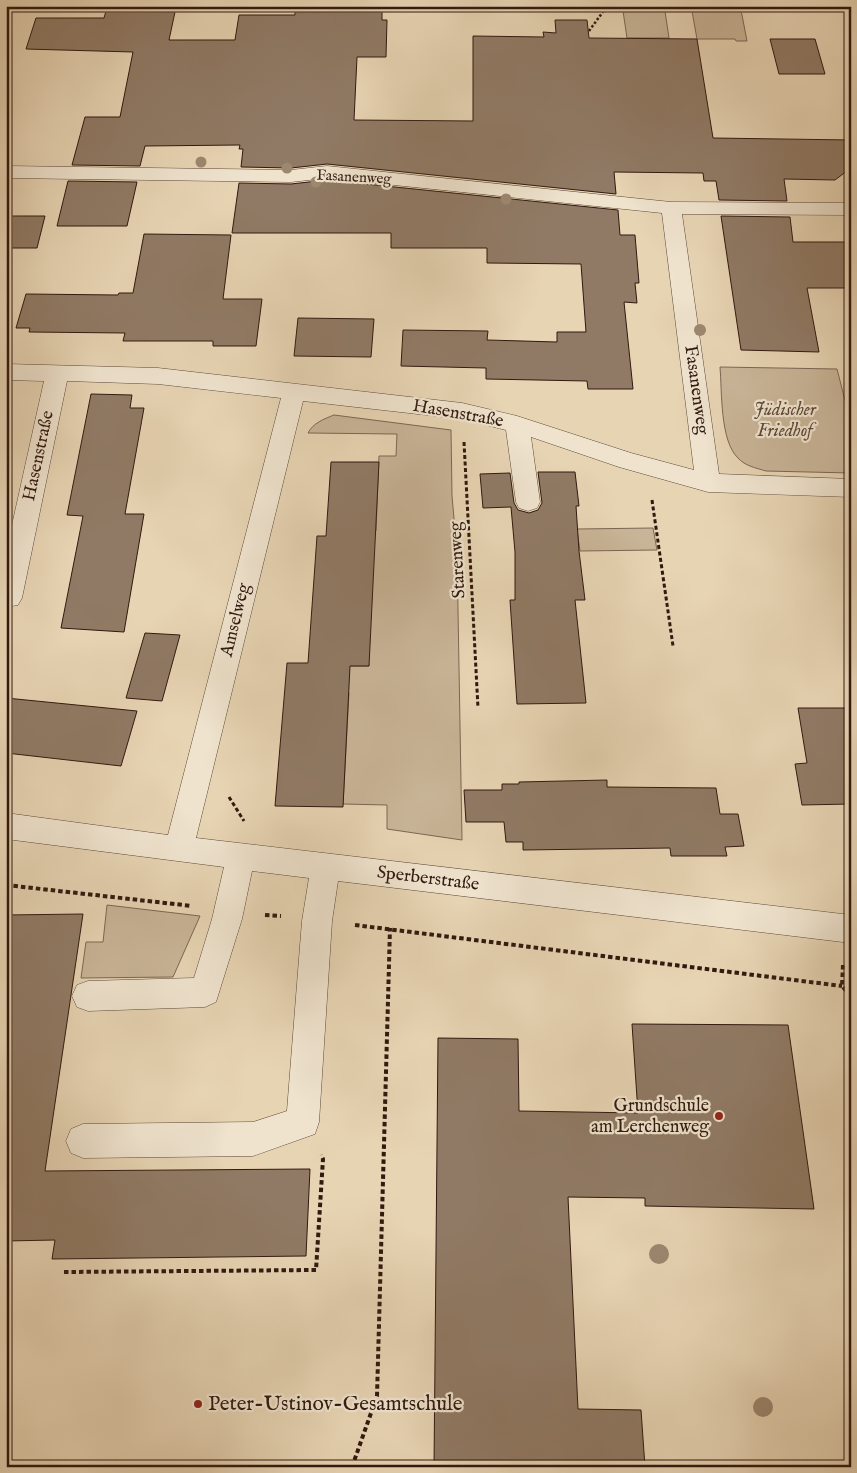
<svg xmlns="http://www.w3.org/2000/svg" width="857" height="1473" viewBox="0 0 857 1473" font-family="'IM FELL English',serif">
	<rect width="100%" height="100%" fill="#e7d4b3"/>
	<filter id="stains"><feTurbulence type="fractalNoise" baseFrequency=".004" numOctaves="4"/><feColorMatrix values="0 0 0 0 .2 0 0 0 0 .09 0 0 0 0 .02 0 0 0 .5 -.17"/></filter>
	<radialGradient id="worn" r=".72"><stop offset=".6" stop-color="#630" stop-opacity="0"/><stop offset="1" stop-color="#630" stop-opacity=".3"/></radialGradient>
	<g fill="#c8b497" stroke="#7c6654">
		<polygon points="741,10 747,41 736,41 735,39 697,39 692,11"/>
		<polygon points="623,11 665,11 669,38 627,38"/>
		<path d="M720 367 837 369 851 424V473L766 471C756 468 745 466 738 458 720 441 722 392 720 367Z"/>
		<path d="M334 415 451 430 452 496 457 552 462 840 387 829V805L343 804 349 693 329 666H369L351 531H376L379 456H396L397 434 308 433C313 423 324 419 334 415Z"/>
		<polygon points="653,528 657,550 580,551 577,529"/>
		<polygon points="107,905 200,916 173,977 81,978 86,942 103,942"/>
	</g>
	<g fill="#907a65" stroke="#311910">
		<polygon points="106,11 175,12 169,40 235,40 239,15 295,15 295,12 382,12 382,20 387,20 386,57 357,57 354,120 473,121 473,36 544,37 543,32 556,33 555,20 587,20 589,38 697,39 713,138 851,140 851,168 835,180 784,179 787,201 719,200 716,181 704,181 703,173 614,172 616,194 327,164 291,168 241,167 243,149 239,149 240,145 145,146 140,166 72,165 85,117 120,117 133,52 26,49 36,18 104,18"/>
		<polygon points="770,39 815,39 825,74 779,74"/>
		<polygon points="327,180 618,210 620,235 635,235 639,283 635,283 637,303 624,302 633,389 588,389 587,381 486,379 486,368 401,366 403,330 488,331 487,340 557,342 557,332 586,332 581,264 487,263 487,248 391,248 391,233 232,233 239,183 291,184"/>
		<polygon points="68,181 137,182 127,226 57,226"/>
		<polygon points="6,216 45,216 37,248 6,248"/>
		<polygon points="721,216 790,217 793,242 851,242 851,288 807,288 819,352 741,350"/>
		<polygon points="144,234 231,235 223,299 262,299 256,346 213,346 213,341 123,341 125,333 29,332 30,328 16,328 26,294 118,295 119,293 133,293"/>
		<polygon points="298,318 374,319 371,357 294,356"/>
		<polygon points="91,394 132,395 130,408 144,408 125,514 144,514 124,632 61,628 83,516 67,515"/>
		<polygon points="331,462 379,462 369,666 350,666 343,807 275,806 287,663 308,663 317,536 326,536"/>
		<polygon points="538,472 575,472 579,506 576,506 579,551 585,600 575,600 586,703 517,704 510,600 515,600 515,552 511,507 483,508 480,474 510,473 514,503 518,510 529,513 538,510 542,503"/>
		<polygon points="145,633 180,635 162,701 126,698"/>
		<polygon points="6,698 137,711 121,766 6,753"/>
		<polygon points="798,708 851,708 851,804 802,805 795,764 807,763"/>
		<polygon points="607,780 607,787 716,788 720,814 738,814 744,846 725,847 727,856 671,856 670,848 523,850 523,842 506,842 504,822 466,822 464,790 502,790 502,784 519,784 519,782"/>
		<polygon points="83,914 45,1171 310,1169 306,1256 52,1259 55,1240 6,1241 6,915"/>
		<polygon points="632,1024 788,1025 814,1209 645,1206 645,1198 568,1197 578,1409 641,1410 645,1467 434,1467 438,1038 518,1039 519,1111 638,1113"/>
	</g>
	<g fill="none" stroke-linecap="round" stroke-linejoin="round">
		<g stroke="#5e4839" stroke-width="1">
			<polygon id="minor" points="6,166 291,170 327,166 671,202 851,203 851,215 682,214 719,474 851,479 851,497 708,492 619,467 531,437 540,502 537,508 528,511 519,508 516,502 506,430 462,419 303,401 196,838 851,915 851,943 338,881 332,921 319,1122 315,1134 253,1156 83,1158 71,1153 66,1141 71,1129 83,1124 253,1122 287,1111 302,921 309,878 252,871 242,919 216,1002 205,1007 88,1011 77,1007 72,996 77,985 88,981 194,978 212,919 224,867 6,839 6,813 168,835 281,398 158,384 67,381 22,598 18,605 6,607 6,552 44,381 6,380 6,364 158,368 462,403 517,416 631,453 694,470 662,213 327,178 291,182 6,178"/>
		</g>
		<polyline stroke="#311910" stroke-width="2.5" stroke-dasharray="2.5 2" stroke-linecap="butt" points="589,31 605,9"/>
		<g stroke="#311910" stroke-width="3" stroke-dasharray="4 2.5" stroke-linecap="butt">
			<polyline points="464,442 478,708"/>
			<polyline points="652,500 673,646"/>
			<polyline points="229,797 244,821"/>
		</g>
		<g stroke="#311910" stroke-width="4" stroke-dasharray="4.5 3" stroke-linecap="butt">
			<polyline points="6,885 192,906"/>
			<polyline points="265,915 281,916"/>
			<polyline points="355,925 842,986"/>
			<polyline points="843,965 842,986 851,996"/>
			<polyline points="64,1272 316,1270 323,1159 321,1155"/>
			<polyline points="352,1467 377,1396 390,928"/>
		</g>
		<use href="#minor" fill="#efe3ce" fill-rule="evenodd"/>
	</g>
	<g fill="#9c876f">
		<circle cx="201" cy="162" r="5.5"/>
		<circle cx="287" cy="168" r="5.5"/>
		<circle cx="316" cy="182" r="5.5"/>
		<circle cx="506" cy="199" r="5.5"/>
		<circle cx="700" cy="330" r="6"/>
		<circle cx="659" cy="1254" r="10"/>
		<circle cx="763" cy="1407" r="10"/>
	</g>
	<g fill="#8f2418" stroke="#efe3ce" stroke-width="2">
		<circle cx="719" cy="1116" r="5"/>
		<circle cx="198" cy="1404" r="5"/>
	</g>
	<g text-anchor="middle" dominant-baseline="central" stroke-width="4.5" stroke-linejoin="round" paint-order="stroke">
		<g font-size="15" fill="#311910" stroke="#efe3ce">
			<text transform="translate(354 177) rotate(3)">Fasanenweg</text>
		</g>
		<g font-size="18" fill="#311910" stroke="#efe3ce">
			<text transform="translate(696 390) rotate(82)">Fasanenweg</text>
			<text transform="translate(458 414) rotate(10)">Hasenstraße</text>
			<text transform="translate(39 456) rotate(-78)">Hasenstraße</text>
			<text transform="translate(458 560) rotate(-93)">Starenweg</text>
			<text transform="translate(236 620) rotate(-76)">Amselweg</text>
			<text transform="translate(428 879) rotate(7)">Sperberstraße</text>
		</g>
		<g font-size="18" font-style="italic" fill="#5e4838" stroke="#efe3ce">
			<text x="785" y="410">Jüdischer<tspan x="785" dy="21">Friedhof</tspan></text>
		</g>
		<g font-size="18" fill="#311910" stroke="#efe3ce" text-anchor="end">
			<text x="709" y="1106">Grundschule<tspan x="709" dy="21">am Lerchenweg</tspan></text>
		</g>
		<g font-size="21" fill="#311910" stroke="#efe3ce" text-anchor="start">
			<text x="208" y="1404">Peter-Ustinov-Gesamtschule</text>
		</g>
	</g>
	<rect width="857" height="1473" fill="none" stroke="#e7d4b3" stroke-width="25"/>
	<rect x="8" y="8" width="842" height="1458" fill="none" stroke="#311910" stroke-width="2.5"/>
	<rect x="12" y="12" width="832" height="1448" fill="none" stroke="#311910"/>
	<rect width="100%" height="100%" filter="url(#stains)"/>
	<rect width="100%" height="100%" fill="url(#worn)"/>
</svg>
